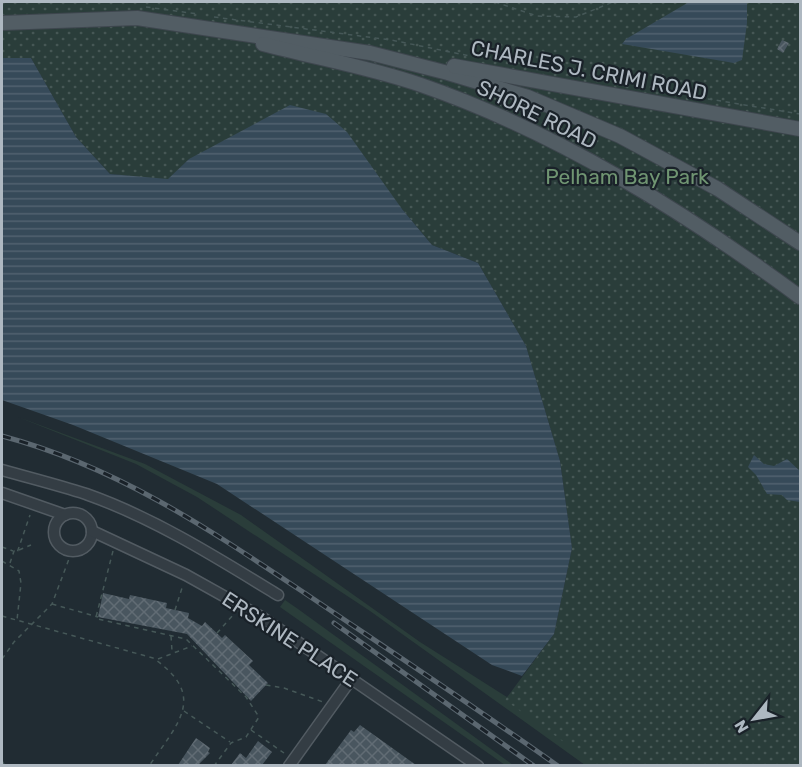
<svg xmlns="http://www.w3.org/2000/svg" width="802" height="767" viewBox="0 0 802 767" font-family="Rubik,sans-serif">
	<defs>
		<pattern id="park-dots" width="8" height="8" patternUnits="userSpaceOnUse" patternTransform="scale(1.5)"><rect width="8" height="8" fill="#2a3d3a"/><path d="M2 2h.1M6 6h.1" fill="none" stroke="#465755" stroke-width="1.8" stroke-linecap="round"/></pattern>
		<pattern id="water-rules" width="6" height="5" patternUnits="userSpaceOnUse" patternTransform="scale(1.5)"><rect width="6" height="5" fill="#364a59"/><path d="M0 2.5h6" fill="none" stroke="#51626f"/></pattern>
		<pattern id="building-cross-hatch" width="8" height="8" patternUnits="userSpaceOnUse" patternTransform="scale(1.5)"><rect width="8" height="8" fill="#49565f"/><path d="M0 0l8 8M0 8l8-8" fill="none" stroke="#616c74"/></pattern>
	</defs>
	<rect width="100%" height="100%" fill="#212c33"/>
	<g fill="#2a3d3a">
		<polygon points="18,417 145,464 241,515 420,642 510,699 628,765 585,765 370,611 197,497 136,464"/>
		<polygon points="285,600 298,609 513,765 505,765 280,607"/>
	</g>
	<polygon fill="url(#park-dots)" points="2,2 800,2 800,765 596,765 505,700 554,634 572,548 560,461 526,346 478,263 432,245 402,209 189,159 168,180 110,174 76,137 31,58 2,58"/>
	<g fill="url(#water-rules)">
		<polygon points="689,2 747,2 747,23 742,60 734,63 622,44 626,39"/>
		<polygon points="2,58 31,58 76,137 110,174 168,179 189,159 290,105 326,114 347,132 402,209 432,245 478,263 526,346 560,461 572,548 554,634 522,676 492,665 217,484 73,425 2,400"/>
		<polygon points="754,455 764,464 774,466 787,459 800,471 800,502 787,500 782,495 767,494 756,475 748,467"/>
	</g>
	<g fill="url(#building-cross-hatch)">
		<polygon points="782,40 789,43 783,53 777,49"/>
		<polygon points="103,593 129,599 130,595 167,603 166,608 189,613 188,618 202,626 205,622 222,638 225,635 253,661 249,665 268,683 251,701 187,634 98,617"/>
		<polygon points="360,725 416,765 325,765 351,730 354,732"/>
		<polygon points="196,738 210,748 208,752 210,753 198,765 178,765"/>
		<polygon points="258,741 272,752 262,765 231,765 240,753 246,758"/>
	</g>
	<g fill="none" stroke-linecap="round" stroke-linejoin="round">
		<g stroke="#525b62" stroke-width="13">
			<g id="minor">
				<path d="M2 470C30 478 58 485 86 494 154 518 216 557 278 595"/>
				<polyline points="2,493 65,515"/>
				<circle cx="73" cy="532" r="19"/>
				<polyline points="92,531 186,575 263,618 478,766"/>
				<polyline points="289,766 352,678"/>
			</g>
		</g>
		<g stroke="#3e464e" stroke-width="16">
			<g id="major">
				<polyline points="2,23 137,18 370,53 448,73 528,97 620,136 718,189 800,243"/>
				<path d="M263 44C316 58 369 67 421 85 557 132 685 212 800 297"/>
				<polyline points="454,66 800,129"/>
			</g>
		</g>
		<g stroke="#465858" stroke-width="1.5" stroke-dasharray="4.5 4.5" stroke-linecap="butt">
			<polyline points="495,2 537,16 576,17 613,2"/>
			<polyline points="146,7 198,14"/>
			<polyline points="214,17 391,40 470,56"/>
			<polyline points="690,96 800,114"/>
			<polyline points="2,547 13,551"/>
			<polyline points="19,550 31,545"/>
			<polyline points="113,551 96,617 98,619 186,639 246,697 259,717 246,737 231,743 214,766"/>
			<polyline points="2,561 19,571 21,583 17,620"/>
			<polyline points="10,563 14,551 17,553 30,515"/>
			<polyline points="52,604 98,617"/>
			<polyline points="175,610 183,585"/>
			<path d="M2 616 153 658C208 696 178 723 149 766"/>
			<polyline points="217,633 234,614"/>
			<polyline points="171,636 172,651"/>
			<polyline points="2,659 14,642 52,604 72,551"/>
			<polyline points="158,659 192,646"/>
			<polyline points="266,685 284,688 323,702"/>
			<polyline points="184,711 230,742"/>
			<polyline points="251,730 284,753"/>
			<polyline points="2,761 5,766"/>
		</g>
		<use href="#minor" stroke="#343d44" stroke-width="10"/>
		<use href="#major" stroke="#525d64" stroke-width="14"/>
		<g stroke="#5b6770" stroke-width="5">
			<g id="rail">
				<path d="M2 436C122 468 216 534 318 602 398 656 479 710 558 766"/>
				<polyline points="334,623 534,766"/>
			</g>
		</g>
		<use href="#rail" stroke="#1a2229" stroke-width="3" stroke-dasharray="9" stroke-linecap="butt"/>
	</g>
	<g text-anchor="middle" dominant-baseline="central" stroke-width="4.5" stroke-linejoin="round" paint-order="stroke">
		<g font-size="21" fill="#aeb8c1" stroke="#1a2229">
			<text transform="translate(589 70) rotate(11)">CHARLES J. CRIMI ROAD</text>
			<text transform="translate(537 114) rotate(26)">SHORE ROAD</text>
			<text transform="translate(290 639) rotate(33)">ERSKINE PLACE</text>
		</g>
		<g font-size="21" fill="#709572" stroke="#1a2229">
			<text x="627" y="176">Pelham Bay Park</text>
		</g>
	</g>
	<rect width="802" height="767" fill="none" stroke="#aeb8c1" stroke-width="6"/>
	<g transform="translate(754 719) rotate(239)" stroke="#1a2229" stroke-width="4.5" paint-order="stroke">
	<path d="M0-4.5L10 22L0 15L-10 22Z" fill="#aeb8c1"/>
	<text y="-9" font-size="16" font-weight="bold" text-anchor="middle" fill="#aeb8c1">N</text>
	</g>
</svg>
